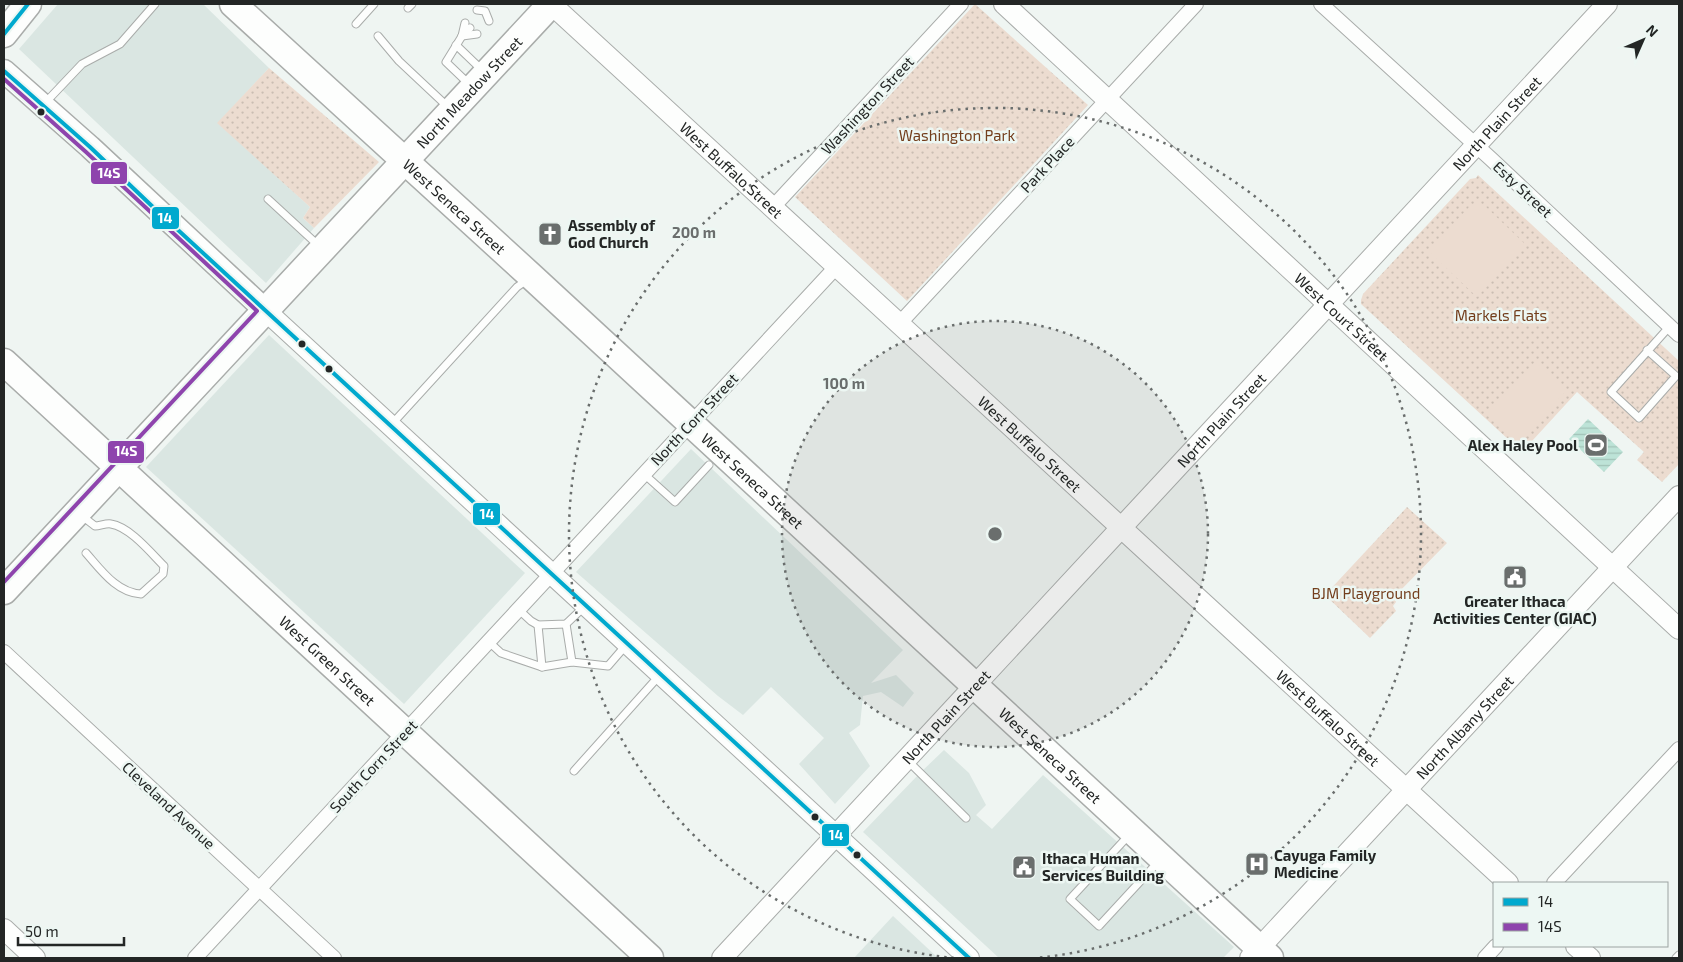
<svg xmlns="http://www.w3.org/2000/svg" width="1683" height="962" viewBox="0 0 1683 962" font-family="'Exo 2',sans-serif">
	<defs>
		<pattern id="grass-dots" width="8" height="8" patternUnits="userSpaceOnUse" patternTransform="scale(1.25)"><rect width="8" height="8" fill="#ecdcd0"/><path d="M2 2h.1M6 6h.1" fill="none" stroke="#cabdb2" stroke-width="1.8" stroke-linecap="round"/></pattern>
		<pattern id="water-rules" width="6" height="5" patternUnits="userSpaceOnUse" patternTransform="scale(1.25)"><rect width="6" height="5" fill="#bde3d7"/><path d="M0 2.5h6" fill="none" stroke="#a2c3b8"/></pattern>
	</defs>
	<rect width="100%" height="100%" fill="#eff5f2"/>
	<g fill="#dae6e2">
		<polygon points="58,4 203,4 269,68 218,123 310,207 303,218 314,228 266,283 19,49"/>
		<polygon points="269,335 525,573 404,704 146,467"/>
		<polygon points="691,449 903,650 871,683 896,675 914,693 903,707 881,692 863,696 860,725 849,733 870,766 835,804 799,764 824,738 771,687 743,715 718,696 576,572"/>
		<polygon points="944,750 969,773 986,805 976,815 992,829 1043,775 1234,947 1223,958 999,958 863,832 920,773"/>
		<polygon points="893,916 938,958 854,958"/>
	</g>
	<g fill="url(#grass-dots)">
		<polygon points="975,4 1088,105 907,301 795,197"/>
		<polygon points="269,68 379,162 314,228 303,218 310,207 217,123"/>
		<polygon points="1478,175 1679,361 1679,464 1662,482 1637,460 1644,452 1577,392 1522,452 1361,304 1361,300 1363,294 1470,179 1476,178"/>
		<polygon points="1407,507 1447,543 1394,597 1396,602 1393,606 1396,611 1370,638 1325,595"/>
	</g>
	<g fill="#ecdcd0">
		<polygon points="1470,206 1485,206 1526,245 1477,297 1428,251"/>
		<polygon points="1535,362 1566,391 1518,443 1486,414"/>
	</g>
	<polygon fill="url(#water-rules)" points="1588,419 1623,452 1604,472 1569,439"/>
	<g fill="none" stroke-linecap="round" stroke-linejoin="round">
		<g stroke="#a9acaa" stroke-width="9">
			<g id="lane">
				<polyline points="408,8 412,4"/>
				<polyline points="477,10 485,11 489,21"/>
				<polyline points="356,24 374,4"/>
				<polyline points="470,28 462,36 446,62 470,85"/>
				<polyline points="378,36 399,61 448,107"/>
				<polyline points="462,36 477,34"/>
				<polyline points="462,36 465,23"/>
				<polyline points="456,45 483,71"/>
				<polyline points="45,103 82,64 120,44 155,4"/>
				<polyline points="268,199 319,246"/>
				<polyline points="1647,350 1676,376 1639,418 1611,392 1670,326"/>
				<polyline points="391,425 517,287 527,280"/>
				<polyline points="644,474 675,502 709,465"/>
				<path d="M82 516 95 526C100 526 106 523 111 524 130 527 151 553 164 566L163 574 141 594C117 593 101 570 86 553"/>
				<polyline points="518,609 531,621 538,625 566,624 585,606"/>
				<polyline points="566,624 572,662 608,666 627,644"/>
				<polyline points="538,625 542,667"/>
				<polyline points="488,641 501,653 542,667 572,662"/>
				<polyline points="907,760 966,818"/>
				<polyline points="574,771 659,676"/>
				<polyline points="1130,834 1070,899 1099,926 1159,861"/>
				<polyline points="1676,958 1679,955"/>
			</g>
		</g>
		<g stroke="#a9acaa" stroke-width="16">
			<g id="street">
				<polyline points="1321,4 1491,159 1679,335"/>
				<polyline points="773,207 961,4"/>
				<polyline points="899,324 1196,4"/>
				<polyline points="4,652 334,958"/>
				<polyline points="1554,883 1679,749"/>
				<polyline points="195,958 837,266"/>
				<polyline points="1485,958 1496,946"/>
			</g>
		</g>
		<g stroke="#a9acaa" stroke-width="22">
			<g id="secondary">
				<path id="s1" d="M551 4 1508 883"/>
				<path id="s2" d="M1004 4 1679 629"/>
				<polyline points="266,311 969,958"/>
				<polyline points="4,929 35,958"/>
				<polyline points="1576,946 1590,958"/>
				<path id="s3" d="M722 958 1607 4"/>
				<path id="s4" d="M1250 958 1679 496"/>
			</g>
		</g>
		<g stroke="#a9acaa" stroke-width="25">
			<polyline id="primary" points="4,71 90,147 266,311"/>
		</g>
		<g stroke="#a9acaa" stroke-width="29">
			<g id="highway">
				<path id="s5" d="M233 4 532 277 1270 958"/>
				<polyline points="4,34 28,4"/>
				<path id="s6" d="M4 362 650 958"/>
				<path id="s7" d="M4 591 551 4"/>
			</g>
		</g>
		<use href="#lane" stroke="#fdfefd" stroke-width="7"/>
		<use href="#street" stroke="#fdfefd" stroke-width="14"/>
		<use href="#secondary" stroke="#fdfefd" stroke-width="20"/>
		<use href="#primary" stroke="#fdfefd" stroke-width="22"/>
		<use href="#highway" stroke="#fdfefd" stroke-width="26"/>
		<g stroke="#edf7f3" stroke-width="8">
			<g id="bus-1">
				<polyline points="4,34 28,4"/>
				<polyline points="4,71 90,147 153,207 969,958"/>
			</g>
		</g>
		<g stroke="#edf7f3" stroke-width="8">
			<polyline id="bus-2" points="4,79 86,152 257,311 4,582"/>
		</g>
		<use href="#bus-1" stroke="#00a9ce" stroke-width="4"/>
		<use href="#bus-2" stroke="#8e44ad" stroke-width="4"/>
	</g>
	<circle cx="995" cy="534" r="213" fill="#6a6e6d" fill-opacity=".12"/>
	<g fill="none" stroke="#6a6e6d" stroke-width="2.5" stroke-dasharray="2.5 5">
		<circle cx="995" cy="534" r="213"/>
		<path d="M954 958A426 426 0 1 1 1036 958"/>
	</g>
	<defs>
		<g id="church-square" transform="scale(1.25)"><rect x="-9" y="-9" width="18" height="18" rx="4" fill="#6a6e6d" stroke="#edf7f3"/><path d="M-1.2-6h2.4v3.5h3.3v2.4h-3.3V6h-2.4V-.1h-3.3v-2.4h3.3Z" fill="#fff"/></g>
		<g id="stadium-square" transform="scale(1.25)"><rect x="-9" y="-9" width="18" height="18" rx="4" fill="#6a6e6d" stroke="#edf7f3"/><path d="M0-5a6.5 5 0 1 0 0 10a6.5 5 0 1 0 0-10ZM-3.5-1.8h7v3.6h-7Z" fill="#fff"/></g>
		<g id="civic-square" transform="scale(1.25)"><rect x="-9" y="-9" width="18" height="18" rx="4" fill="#6a6e6d" stroke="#edf7f3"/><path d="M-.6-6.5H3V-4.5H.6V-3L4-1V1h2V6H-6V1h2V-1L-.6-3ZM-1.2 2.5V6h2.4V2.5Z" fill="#fff"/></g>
		<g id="hospital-square" transform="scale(1.25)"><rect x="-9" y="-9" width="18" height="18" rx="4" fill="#6a6e6d" stroke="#edf7f3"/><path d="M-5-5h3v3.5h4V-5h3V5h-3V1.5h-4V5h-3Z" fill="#fff"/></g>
	</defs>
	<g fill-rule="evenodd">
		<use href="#church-square" x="550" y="234"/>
		<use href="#stadium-square" x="1596" y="445"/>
		<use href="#civic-square" x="1515" y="577"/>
		<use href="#hospital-square" x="1257" y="864"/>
		<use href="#civic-square" x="1024" y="867"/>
	</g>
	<g fill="#232625" stroke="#edf7f3" stroke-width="2">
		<circle cx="41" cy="112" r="4.5"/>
		<circle cx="302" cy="344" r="4.5"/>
		<circle cx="329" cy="369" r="4.5"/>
		<circle cx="815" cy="817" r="4.5"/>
		<circle cx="857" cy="855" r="4.5"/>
	</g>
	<g text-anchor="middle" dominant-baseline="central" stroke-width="5" stroke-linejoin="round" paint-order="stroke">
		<g font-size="15" fill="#232625" stroke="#edf7f3">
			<text stroke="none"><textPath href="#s7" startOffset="682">North Meadow Street</textPath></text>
			<text transform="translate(867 105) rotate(-47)">Washington Street</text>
			<text stroke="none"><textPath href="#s3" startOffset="1139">North Plain Street</textPath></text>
			<text transform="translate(1047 164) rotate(-47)">Park Place</text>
			<text stroke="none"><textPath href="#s1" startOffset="245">West Buffalo Street</textPath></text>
			<text transform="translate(1523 189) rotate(43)">Esty Street</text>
			<text stroke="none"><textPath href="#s5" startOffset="300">West Seneca Street</textPath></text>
			<text stroke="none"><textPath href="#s2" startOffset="460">West Court Street</textPath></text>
			<text transform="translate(694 419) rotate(-47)">North Corn Street</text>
			<text stroke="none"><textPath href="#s3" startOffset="734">North Plain Street</textPath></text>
			<text stroke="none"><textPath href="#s1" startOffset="650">West Buffalo Street</textPath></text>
			<text stroke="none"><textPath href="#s5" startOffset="705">West Seneca Street</textPath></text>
			<text stroke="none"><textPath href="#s6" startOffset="440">West Green Street</textPath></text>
			<text stroke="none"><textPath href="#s3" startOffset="329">North Plain Street</textPath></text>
			<text stroke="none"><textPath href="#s1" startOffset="1055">West Buffalo Street</textPath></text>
			<text stroke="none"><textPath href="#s4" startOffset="315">North Albany Street</textPath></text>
			<text stroke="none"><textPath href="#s5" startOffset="1110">West Seneca Street</textPath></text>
			<text transform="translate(373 766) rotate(-47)">South Corn Street</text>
			<text transform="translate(169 805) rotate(43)">Cleveland Avenue</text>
		</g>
		<g font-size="15" fill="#733e1c" stroke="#edf7f3">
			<text x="957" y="135">Washington Park</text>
			<text x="1501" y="315">Markels Flats</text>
			<text x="1366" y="593">BJM Playground</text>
		</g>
		<g font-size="15" font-weight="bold" fill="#232625" stroke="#edf7f3" text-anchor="start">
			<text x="568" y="225">Assembly of<tspan x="568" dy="17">God Church</tspan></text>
			<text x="1578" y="445" text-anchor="end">Alex Haley Pool</text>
			<text x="1515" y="601" text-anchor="middle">Greater Ithaca<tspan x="1515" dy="17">Activities Center (GIAC)</tspan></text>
			<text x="1274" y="855">Cayuga Family<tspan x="1274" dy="17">Medicine</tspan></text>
			<text x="1042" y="858">Ithaca Human<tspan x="1042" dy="17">Services Building</tspan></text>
		</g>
	</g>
	<circle cx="995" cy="534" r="8" fill="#6a6e6d" stroke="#edf7f3" stroke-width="2.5"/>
	<g font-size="15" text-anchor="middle" font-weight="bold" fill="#6a6e6d" stroke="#edf7f3" stroke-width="5" stroke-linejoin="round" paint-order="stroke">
		<text x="694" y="238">200 m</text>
		<text x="844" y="389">100 m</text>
	</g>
	<g stroke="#edf7f3" stroke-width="2">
		<rect x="90" y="161" width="38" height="24" rx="5" fill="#8e44ad"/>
		<rect x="151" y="206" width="29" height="24" rx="5" fill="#00a9ce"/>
		<rect x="107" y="440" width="38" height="24" rx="5" fill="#8e44ad"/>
		<rect x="472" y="502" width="29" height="24" rx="5" fill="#00a9ce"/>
		<rect x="821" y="823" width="29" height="24" rx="5" fill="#00a9ce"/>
	</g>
	<g font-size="14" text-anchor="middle" font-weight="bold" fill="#fff">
		<text x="109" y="178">14S</text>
		<text x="165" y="223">14</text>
		<text x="126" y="456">14S</text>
		<text x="487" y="519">14</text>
		<text x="836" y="840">14</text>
	</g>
	<rect width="1683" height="962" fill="none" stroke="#232625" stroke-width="10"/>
	<rect x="1493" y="882" width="175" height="65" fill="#edf7f3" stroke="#9ca3a1"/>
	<rect x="1503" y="898" width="25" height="8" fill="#00a9ce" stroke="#9ca3a1"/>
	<text x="1538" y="907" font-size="15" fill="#232625">14</text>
	<rect x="1503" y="923" width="25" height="8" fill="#8e44ad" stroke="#9ca3a1"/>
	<text x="1538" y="932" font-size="15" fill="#232625">14S</text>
	<g transform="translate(1643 40) rotate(45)" stroke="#edf7f3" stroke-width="4" paint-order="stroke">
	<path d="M0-4L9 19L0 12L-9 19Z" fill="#232625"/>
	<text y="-8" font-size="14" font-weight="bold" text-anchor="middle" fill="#232625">N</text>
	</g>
	<path d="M18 937v8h106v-8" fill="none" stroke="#232625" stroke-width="2.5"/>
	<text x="25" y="937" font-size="15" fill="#232625" stroke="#edf7f3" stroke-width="4" paint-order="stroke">50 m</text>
</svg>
